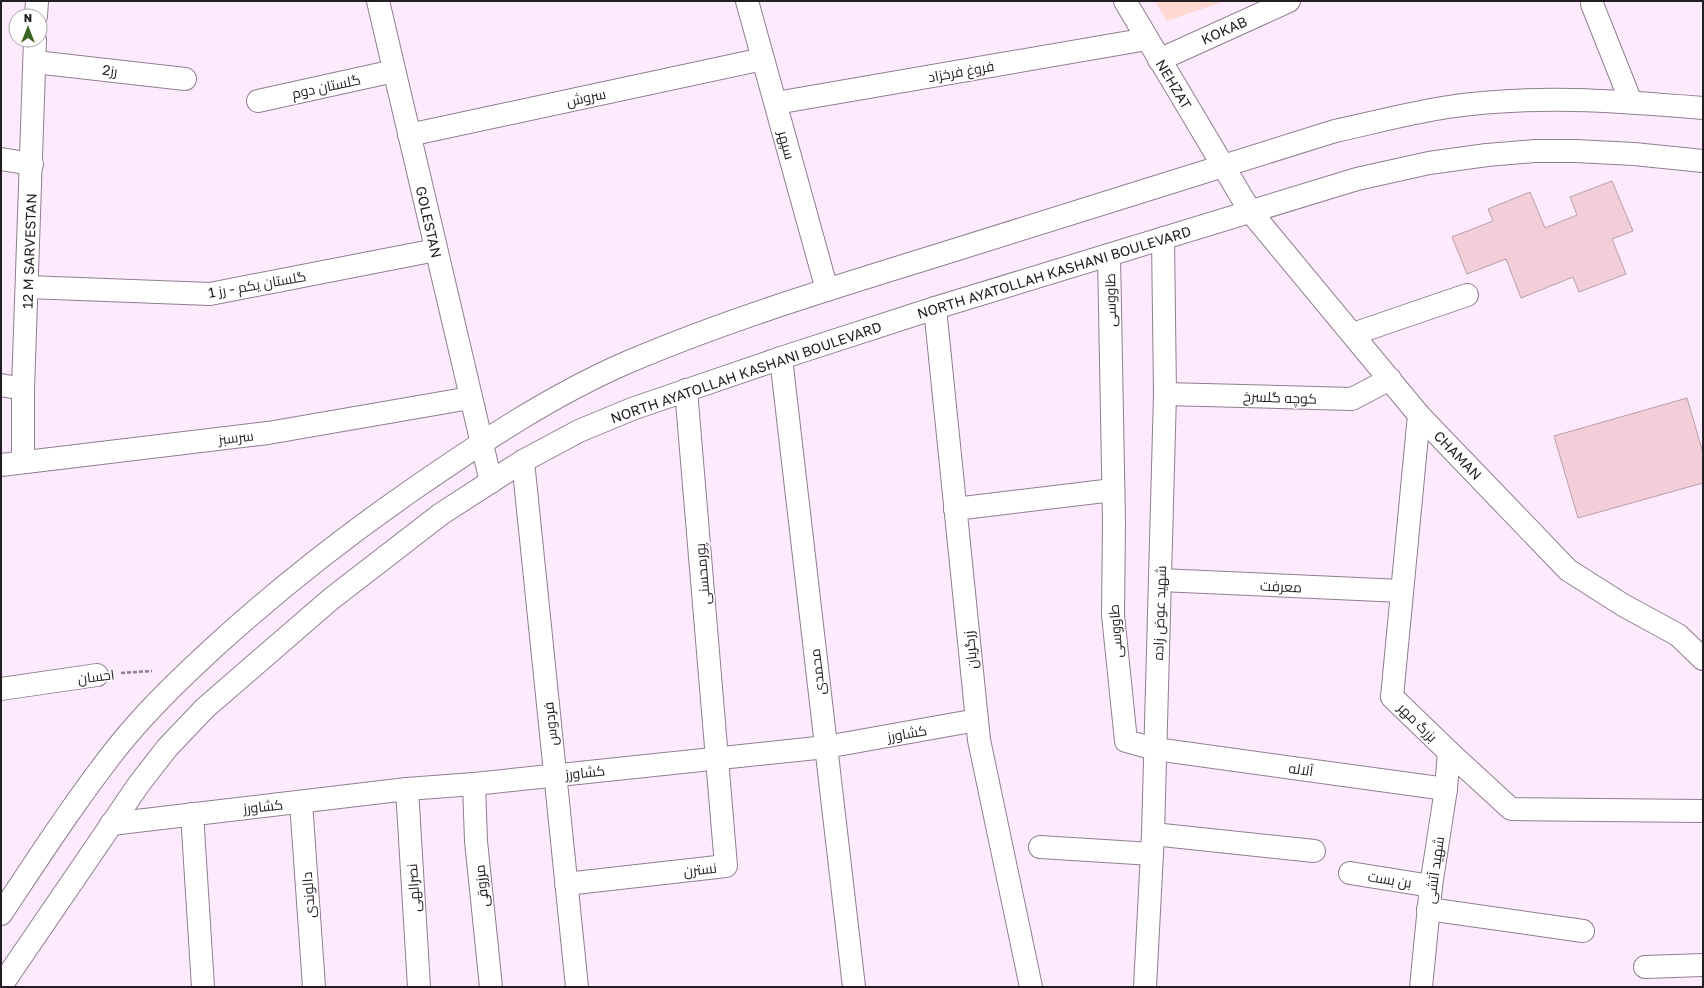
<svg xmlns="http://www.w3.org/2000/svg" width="1704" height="988" viewBox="0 0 1704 988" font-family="'Golos Text',Cairo,sans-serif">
	<rect width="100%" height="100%" fill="#fdeafe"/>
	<polygon fill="#ffd9d1" points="1155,1 1225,1 1167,21"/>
	<g fill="#f3ced8" stroke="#b99fa6">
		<polygon points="1612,181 1633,231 1612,239 1626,274 1579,292 1573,277 1521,298 1506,259 1467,274 1452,237 1493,221 1488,209 1530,192 1545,228 1577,215 1570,197"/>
		<polygon points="1687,398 1703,453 1703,483 1578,518 1554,436"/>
	</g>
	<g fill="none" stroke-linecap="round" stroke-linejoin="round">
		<g stroke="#8f7e90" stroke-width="24">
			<g id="minor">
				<polyline points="378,1 491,482"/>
				<polyline points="747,1 827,290"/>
				<polyline points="1125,1 1250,211 1419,415 1568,570 1623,605 1678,635 1703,659"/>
				<polyline points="1592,4 1631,102"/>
				<polyline points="36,16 37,1"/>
				<polyline points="1159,60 1289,1"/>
				<polyline points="35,62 185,79"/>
				<polyline points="258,101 394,71"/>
				<polyline points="776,103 1147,39"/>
				<polyline points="409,135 763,59"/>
				<polyline points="1,159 32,164"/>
				<polyline points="1109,255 1114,522 1113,615 1126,741 1155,749 1446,789"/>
				<polyline points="28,287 210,294 436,250"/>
				<polyline points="935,308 979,740 1031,987"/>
				<polyline points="1353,334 1467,295"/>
				<polyline points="781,358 854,987"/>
				<polyline points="1,385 23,389"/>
				<polyline points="1165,394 1352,399 1390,379"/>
				<polyline points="1419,415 1392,697 1449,752 1511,809 1703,811"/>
				<polyline points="523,461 577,987"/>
				<polyline points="23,462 23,389 35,40"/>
				<polyline points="1,465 268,433 470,398"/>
				<polyline points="955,509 1113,490"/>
				<polyline points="1160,580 1402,591"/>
				<polyline points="1,689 97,675"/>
				<polyline points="474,784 476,841 491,987"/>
				<polyline points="407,789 419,987"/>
				<polyline points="301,802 314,987"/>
				<polyline points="192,814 203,987"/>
				<polyline points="111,824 407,789 474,784 826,747 977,720"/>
				<polyline points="1153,834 1314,851"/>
				<polyline points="1040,847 1152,854"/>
				<polyline points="1350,873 1431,886"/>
				<polyline points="566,884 726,866 686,390"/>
				<polyline points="1428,909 1583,931"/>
				<polyline points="1645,967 1703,965"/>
				<polyline points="1145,987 1153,834 1165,394 1163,238"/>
				<polyline points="1421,987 1431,886 1446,789 1449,752"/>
			</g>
		</g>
		<g stroke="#8f7e90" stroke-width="24">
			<g id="major">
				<path d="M1 914C39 857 77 798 120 744 150 707 185 674 221 641 282 586 347 535 415 488 483 441 552 395 628 362 731 318 839 286 945 253 1075 212 1205 172 1335 131 1372 123 1409 113 1448 107 1532 94 1618 101 1703 108"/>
				<polyline points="1,986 139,784 167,748 205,708 331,599 441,514 523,461 579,431 632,409 781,358 935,308 1357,179 1429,163 1487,155 1535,151 1575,151 1634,154 1703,161"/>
			</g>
		</g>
		<polyline stroke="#8b7e8c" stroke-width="2.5" stroke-dasharray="4 2" stroke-linecap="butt" points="121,673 152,671"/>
		<use href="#minor" stroke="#fff" stroke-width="22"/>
		<use href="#major" stroke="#fff" stroke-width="22"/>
	</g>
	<g text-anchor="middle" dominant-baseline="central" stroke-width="3" stroke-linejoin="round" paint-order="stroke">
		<g font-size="14" fill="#231d24" stroke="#fff">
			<text transform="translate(1224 30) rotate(-24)">KOKAB</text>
			<text transform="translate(110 70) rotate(7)">رز2</text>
			<text transform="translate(961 71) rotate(-10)">فروغ فرخزاد</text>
			<text transform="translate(1174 84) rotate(59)">NEHZAT</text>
			<text transform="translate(326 86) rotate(-12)">گلستان دوم</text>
			<text transform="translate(586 97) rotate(-12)">سروش</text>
			<text transform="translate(787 145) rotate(75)">سپهر</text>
			<text transform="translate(429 222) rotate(77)">GOLESTAN</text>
			<text transform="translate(29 251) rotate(-88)">12 M SARVESTAN</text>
			<text transform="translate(1054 272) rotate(-17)">NORTH AYATOLLAH KASHANI BOULEVARD</text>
			<text transform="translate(257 284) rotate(-10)">گلستان یکم - رز 1</text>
			<text transform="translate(1110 300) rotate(-91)">طاووسی</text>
			<text transform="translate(746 372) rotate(-19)">NORTH AYATOLLAH KASHANI BOULEVARD</text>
			<text transform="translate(1280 397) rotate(2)">کوچه گلسرخ</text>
			<text transform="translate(236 437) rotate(-7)">سرسبز</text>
			<text transform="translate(1458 455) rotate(46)">CHAMAN</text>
			<text transform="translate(702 574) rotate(-95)">پورمحسنی</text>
			<text transform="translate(1281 586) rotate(3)">معرفت</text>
			<text transform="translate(1159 613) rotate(-88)">شهید عوض زاده</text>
			<text transform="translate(1115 631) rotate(-94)">طاووسی</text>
			<text transform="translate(970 650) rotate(-96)">زرگریان</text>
			<text transform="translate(817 672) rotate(-97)">محمدی</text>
			<text transform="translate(96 676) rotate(-7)">احسان</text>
			<text transform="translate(1418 722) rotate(45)">بزرگ مهر</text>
			<text transform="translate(550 724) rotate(-96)">فردوس</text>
			<text transform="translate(907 733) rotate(-10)">کشاورز</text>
			<text transform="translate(1301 769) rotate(8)">آلاله</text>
			<text transform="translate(585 772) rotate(-6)">کشاورز</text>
			<text transform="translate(263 806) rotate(-6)">کشاورز</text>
			<text transform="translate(700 869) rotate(-6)">نسترن</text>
			<text transform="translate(1434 870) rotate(-82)">شهید آتشی</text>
			<text transform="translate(1390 879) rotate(9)">بن بست</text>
			<text transform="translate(481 886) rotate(-96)">مرزوقی</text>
			<text transform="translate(413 888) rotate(-94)">نصرالهی</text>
			<text transform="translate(308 895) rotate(-94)">دالوندی</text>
		</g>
	</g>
	<rect width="1704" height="988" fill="none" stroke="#231d24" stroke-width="4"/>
	<g transform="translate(28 28)"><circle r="19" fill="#ffffff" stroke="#a7a5a7"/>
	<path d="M0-3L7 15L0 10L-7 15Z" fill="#396320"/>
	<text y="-6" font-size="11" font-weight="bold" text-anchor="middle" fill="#231d24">N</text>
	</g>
</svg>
